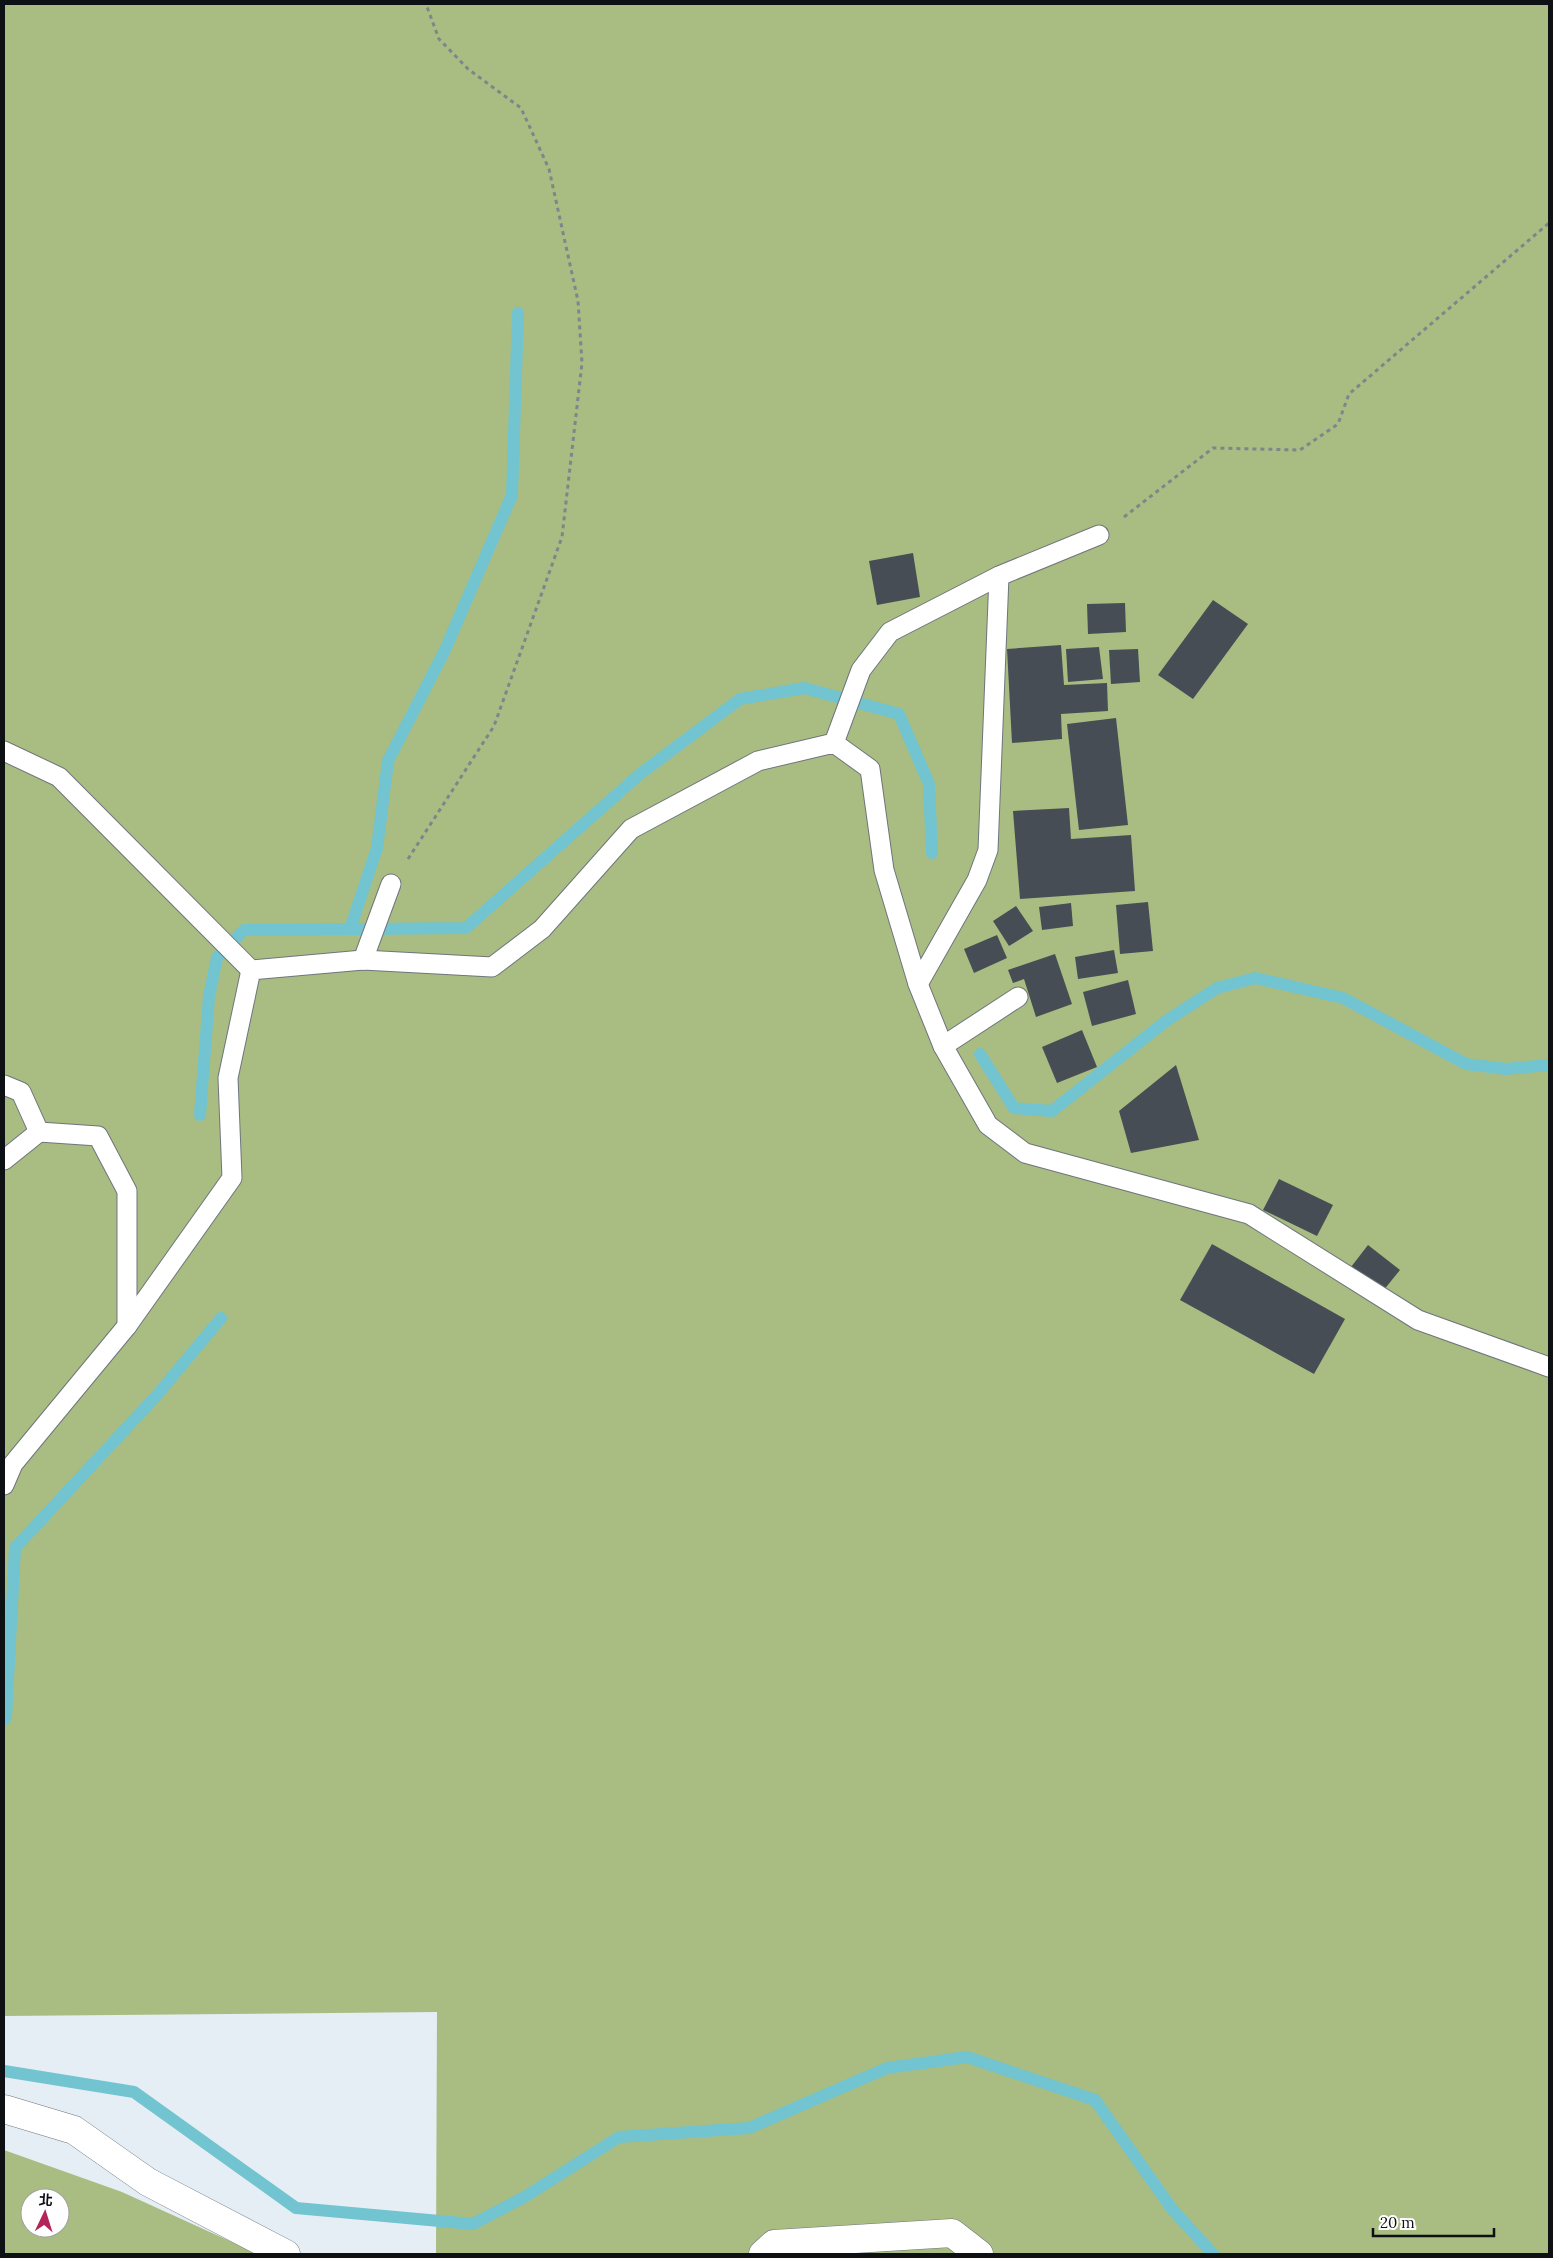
<svg xmlns="http://www.w3.org/2000/svg" width="1553" height="2258" viewBox="0 0 1553 2258" font-family="Lora,'Noto Sans TC',serif">
	<rect width="100%" height="100%" fill="#e5edf5"/>
	<g fill="#a9bd82" fill-rule="evenodd">
		<polygon points="4,4 1549,4 1549,2254 436,2254 437,2012 4,2016"/>
		<path d="M4 2150 122 2192 258 2254H4ZM30 2198H60V2228H30Z"/>
	</g>
	<g fill="none" stroke-linecap="round" stroke-linejoin="round">
		<g stroke="#71c4d0" stroke-width="12">
			<polyline points="350,929 377,848 388,761 445,650 512,495 518,313"/>
			<polyline points="980,1054 1014,1108 1052,1111 1166,1021 1217,988 1255,978 1343,998 1466,1064 1506,1069 1549,1065"/>
			<polyline points="200,1115 209,996 217,958 244,930 466,928 640,774 740,699 804,688 899,714 929,784 932,853"/>
			<polyline points="4,1720 6,1717 15,1548 157,1395 221,1318"/>
			<polyline points="4,2071 134,2092 296,2208 473,2224 526,2196 619,2137 749,2128 887,2068 967,2057 1095,2100 1172,2209 1213,2254"/>
		</g>
	</g>
	<g fill="#464d54">
		<polygon points="913,553 920,597 877,605 869,561"/>
		<polygon points="1213,600 1248,624 1193,699 1158,675"/>
		<polygon points="1125,603 1126,632 1088,634 1087,604"/>
		<polygon points="1061,645 1064,685 1107,683 1108,711 1061,714 1062,739 1012,743 1007,649"/>
		<polygon points="1099,647 1103,679 1068,682 1066,649"/>
		<polygon points="1138,649 1140,682 1111,684 1109,650"/>
		<polygon points="1116,718 1128,825 1079,830 1067,724"/>
		<polygon points="1069,808 1071,839 1131,835 1135,891 1020,899 1013,811"/>
		<polygon points="1148,902 1153,951 1120,954 1116,905"/>
		<polygon points="1071,903 1073,926 1042,930 1039,907"/>
		<polygon points="1016,906 1033,931 1009,946 993,921"/>
		<polygon points="997,935 1007,958 974,973 964,949"/>
		<polygon points="1114,950 1118,973 1078,979 1075,957"/>
		<polygon points="1055,954 1072,1004 1036,1017 1024,979 1013,983 1008,970"/>
		<polygon points="1128,980 1136,1014 1092,1026 1083,992"/>
		<polygon points="1082,1030 1097,1067 1057,1083 1042,1047"/>
		<polygon points="1176,1065 1199,1140 1131,1153 1119,1111"/>
		<polygon points="1279,1179 1333,1205 1317,1236 1263,1210"/>
		<polygon points="1212,1244 1345,1319 1314,1374 1180,1300"/>
		<polygon points="1368,1245 1400,1270 1383,1291 1351,1267"/>
	</g>
	<g fill="none" stroke-linecap="round" stroke-linejoin="round">
		<g stroke="#6e757c" stroke-width="21">
			<g id="lane">
				<polyline points="834,743 861,670 890,632 999,576 1099,535"/>
				<polyline points="4,751 59,777 251,970"/>
				<polyline points="363,960 391,884"/>
				<polyline points="918,984 977,880 988,850 999,576"/>
				<polyline points="943,1046 1018,997"/>
				<polyline points="4,1085 21,1092 39,1132 98,1136 127,1191 127,1326"/>
				<polyline points="4,1160 39,1132"/>
				<polyline points="4,1485 13,1464 127,1326 232,1178 228,1078 251,970 363,960 492,967 542,929 631,829 758,761 834,743 870,769 884,870 918,984 943,1046 988,1125 1025,1153 1249,1214 1418,1320 1549,1367"/>
			</g>
		</g>
		<g stroke="#6e757c" stroke-width="29">
			<g id="street">
				<polyline points="4,2109 74,2130 148,2182 286,2254"/>
				<polyline points="763,2254 774,2244 952,2233 979,2254"/>
			</g>
		</g>
		<g stroke="#7f858a" stroke-width="3" stroke-dasharray="4 4" stroke-linecap="butt">
			<polyline points="1124,517 1213,448 1300,450 1338,424 1349,394 1549,223"/>
			<polyline points="408,859 494,726 562,537 582,363 578,301 549,169 521,108 468,69 439,39 426,4"/>
		</g>
		<use href="#lane" stroke="#fff" stroke-width="19"/>
		<use href="#street" stroke="#fff" stroke-width="28"/>
	</g>
	<rect width="1553" height="2258" fill="none" stroke="#0e1114" stroke-width="10"/>
	<g transform="translate(45 2213) rotate(4)"><circle r="24" fill="#ffffff" stroke="#9fa0a1"/>
	<path d="M0-4L9 19L0 12L-9 19Z" fill="#b4265a"/>
	<text y="-8" font-size="14" font-weight="bold" text-anchor="middle" fill="#0e1114">北</text>
	</g>
	<path d="M1373 2228v8h121v-8" fill="none" stroke="#0e1114" stroke-width="2.5"/>
	<text x="1380" y="2228" font-size="15" fill="#0e1114" stroke="#ffffff" stroke-width="4" paint-order="stroke">20 m</text>
</svg>
